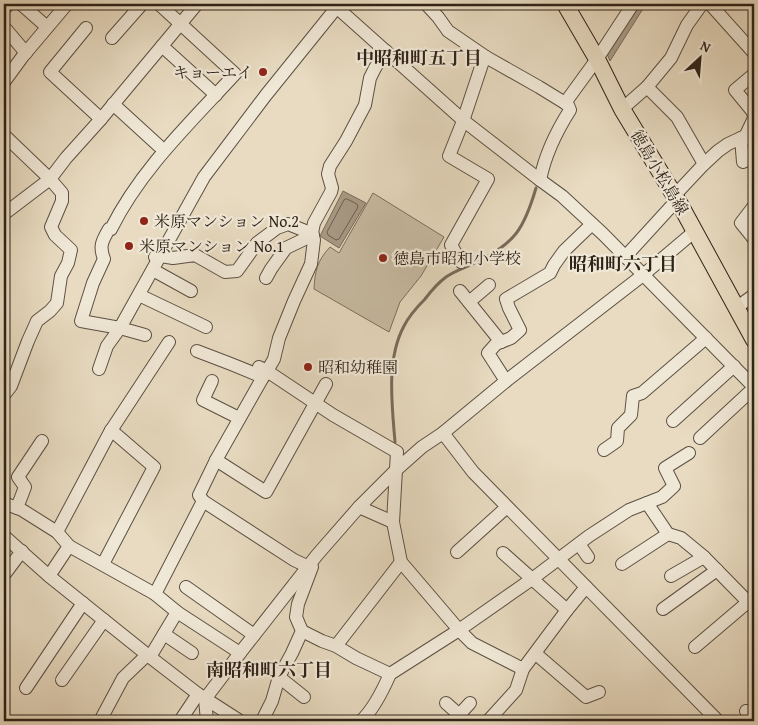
<svg xmlns="http://www.w3.org/2000/svg" width="758" height="725" viewBox="0 0 758 725" font-family="'Gentium Book Plus','Noto Serif JP',serif">
	<rect width="100%" height="100%" fill="#e8dbc1"/>
	<filter id="stains"><feTurbulence type="fractalNoise" baseFrequency=".004" numOctaves="4"/><feColorMatrix values="0 0 0 0 .2 0 0 0 0 .09 0 0 0 0 .02 0 0 0 .5 -.17"/></filter>
	<radialGradient id="worn" r=".72"><stop offset=".6" stop-color="#630" stop-opacity="0"/><stop offset="1" stop-color="#630" stop-opacity=".3"/></radialGradient>
	<path fill="#c8bca4" stroke="#7b6f5e" d="M373 193 444 237 421 276 400 302 389 332 314 289C315 271 317 261 330 247L339 253Z"/>
	<g fill="#a99c88" stroke="#786b5b">
		<polygon points="637,4 646,4 610,61 607,54"/>
		<polygon points="343,191 366,203 339,248 320,236"/>
	</g>
	<g fill="none" stroke-linecap="round" stroke-linejoin="round">
		<polygon stroke="#6c5f50" stroke-width="1" points="347,199 357,204 358,207 339,239 336,240 328,235 327,232 344,200"/>
		<path stroke="#786b5b" stroke-width="3" d="M395 442C392 405 386 359 404 326 409 316 417 307 425 299 431 291 438 283 446 277 456 270 467 267 477 262 515 243 524 229 536 188"/>
		<g stroke="#5c5042" stroke-width="14">
			<g id="minor">
				<polyline points="21,4 47,27"/>
				<polyline points="333,4 464,121 540,180 562,196 603,234 754,387"/>
				<polyline points="426,4 438,17 448,31 486,57 539,87 565,103"/>
				<polyline points="710,4 754,53"/>
				<polyline points="4,9 9,4"/>
				<polyline points="4,27 26,53"/>
				<polyline points="86,28 50,72 101,119"/>
				<polyline points="112,38 142,4"/>
				<polyline points="162,46 216,95"/>
				<polyline points="4,82 23,56 67,4"/>
				<polyline points="647,87 677,117 704,164"/>
				<polyline points="113,104 159,146"/>
				<polyline points="622,109 647,87 671,58 687,25 702,4"/>
				<polyline points="4,135 50,179 62,193 62,201 51,227 55,235 71,250 68,263 61,276 57,303 50,311 37,321 28,341 11,386 4,395"/>
				<polyline points="745,137 754,118 753,112 735,90 754,74"/>
				<polyline points="741,138 743,162 751,158 754,158"/>
				<path d="M540 180C545 155 556 132 570 110L568 105 565 103 597 59 633 4"/>
				<polyline points="674,196 704,164 718,151 728,144 743,137 754,140"/>
				<polyline points="754,206 741,223 754,239"/>
				<polyline points="4,214 50,179 66,158 101,119 197,4"/>
				<polyline points="155,257 161,256 173,258 195,255 225,272 237,271 257,243 277,228 288,224 308,232 312,233"/>
				<polyline points="625,257 677,200"/>
				<polyline points="461,262 451,245 488,179 449,156 463,121 482,64 486,57"/>
				<polyline points="153,270 191,291"/>
				<polyline points="266,278 271,269 286,248 313,235"/>
				<polyline points="460,291 501,342"/>
				<polyline points="139,295 206,327"/>
				<polyline points="469,302 489,285"/>
				<polyline points="736,308 754,295"/>
				<path d="M145 335 120 328 81 321 93 283 104 259C99 246 102 241 109 229H111C141 169 190 123 235 74L159 4"/>
				<polyline points="197,351 231,364 263,377 267,371 333,415 397,452 393,522 401,562 459,630 472,643 523,669"/>
				<polyline points="259,367 267,371 274,359 279,338 294,301 311,264 314,240 312,233 314,223 331,192 332,188 328,174 330,166 346,141 365,105 370,78 375,68 386,51"/>
				<polyline points="99,369 107,346 120,328 204,177 266,95 337,7"/>
				<polyline points="212,381 203,400 239,418"/>
				<polyline points="506,381 488,353 496,344 511,338 520,330 509,308 506,299 550,273 554,265 564,251 592,224"/>
				<polyline points="673,421 734,366"/>
				<polyline points="443,433 473,472 718,721"/>
				<polyline points="700,438 754,388"/>
				<polyline points="604,450 617,441 618,428 631,415 633,396 642,393 706,338"/>
				<polyline points="216,460 266,492 326,384"/>
				<polyline points="203,501 294,560 309,567"/>
				<polyline points="4,503 22,510 57,532"/>
				<polyline points="647,503 668,534 681,538 704,557 754,608"/>
				<polyline points="359,507 393,522"/>
				<polyline points="17,508 25,487 18,477 42,441"/>
				<polyline points="4,536 49,576 150,657 198,694 240,721"/>
				<polyline points="579,544 588,557"/>
				<polyline points="69,546 155,594"/>
				<polyline points="457,552 507,507"/>
				<polyline points="503,553 567,610"/>
				<polyline points="103,564 154,467 111,430"/>
				<polyline points="622,564 668,534"/>
				<polyline points="4,575 22,551"/>
				<polyline points="49,576 69,546 57,532 110,432 169,342"/>
				<polyline points="671,576 704,557"/>
				<polyline points="186,587 254,635"/>
				<polyline points="663,609 717,570"/>
				<path d="M302 631 322 641 336 646 356 658 390 674C383 690 374 709 361 721"/>
				<polyline points="164,634 192,653"/>
				<polyline points="336,646 401,562"/>
				<polyline points="695,647 748,602"/>
				<polyline points="240,653 177,612 155,594 203,501 199,495 216,460 263,377"/>
				<polyline points="536,654 586,697 599,692"/>
				<polyline points="150,657 177,612"/>
				<polyline points="390,674 459,630 532,579 589,536 629,510 662,497 674,486 665,468 689,453"/>
				<polyline points="279,677 304,697"/>
				<polyline points="62,680 104,620"/>
				<polyline points="26,688 83,603"/>
				<polyline points="446,703 466,721"/>
				<polyline points="746,711 753,721"/>
				<polyline points="459,715 470,703"/>
				<polyline points="100,721 123,678 147,655"/>
				<polyline points="180,721 198,694"/>
				<polyline points="207,721 205,699 240,653 317,555 359,507 395,471 422,447 443,433 506,381 643,275 695,231"/>
				<polyline points="262,721 272,701 279,677 292,653 302,631 296,617 298,604 312,567"/>
				<polyline points="488,721 516,690 523,669 567,610 586,587"/>
			</g>
		</g>
		<g stroke="#2e2218" stroke-width="18">
			<polyline id="major" points="565,4 597,59 622,109 682,208 754,340"/>
		</g>
		<use href="#minor" stroke="#f0e8d7" stroke-width="12"/>
		<use href="#major" stroke="#e8dbc1" stroke-width="16"/>
	</g>
	<g fill="#8f2418" stroke="#f0e8d7" stroke-width="2">
		<circle cx="263" cy="72" r="5"/>
		<circle cx="144" cy="221" r="5"/>
		<circle cx="129" cy="246" r="5"/>
		<circle cx="383" cy="258" r="5"/>
		<circle cx="308" cy="367" r="5"/>
	</g>
	<g text-anchor="middle" dominant-baseline="central" stroke-width="4.5" stroke-linejoin="round" paint-order="stroke">
		<g font-size="16" fill="#2e2218" stroke="#f0e8d7" text-anchor="start">
			<text x="253" y="72" text-anchor="end">キョーエイ</text>
			<text x="154" y="221">米原マンション No.2</text>
			<text x="139" y="246">米原マンション No.1</text>
			<text x="393" y="258">徳島市昭和小学校</text>
			<text x="318" y="367">昭和幼稚園</text>
		</g>
		<g font-size="16" fill="#2e2218" stroke="#f0e8d7">
			<text transform="translate(660 172) rotate(59)">徳島小松島線</text>
		</g>
		<g font-size="18" font-weight="bold" fill="#2e2218" stroke="#f0e8d7">
			<text x="419" y="57">中昭和町五丁目</text>
			<text x="623" y="263">昭和町六丁目</text>
			<text x="269" y="669">南昭和町六丁目</text>
		</g>
	</g>
	<rect width="758" height="725" fill="none" stroke="#e8dbc1" stroke-width="20"/>
	<rect x="5" y="5" width="748" height="715" fill="none" stroke="#2e2218" stroke-width="2.5"/>
	<rect x="10" y="10" width="738" height="705" fill="none" stroke="#2e2218"/>
	<g transform="translate(700 58) rotate(26)" stroke="#f0e8d7" stroke-width="4" paint-order="stroke">
	<path d="M0-4L9 19L0 12L-9 19Z" fill="#2e2218"/>
	<text y="-8" font-size="14" font-weight="bold" text-anchor="middle" fill="#2e2218">N</text>
	</g>
	<rect width="100%" height="100%" filter="url(#stains)"/>
	<rect width="100%" height="100%" fill="url(#worn)"/>
</svg>
